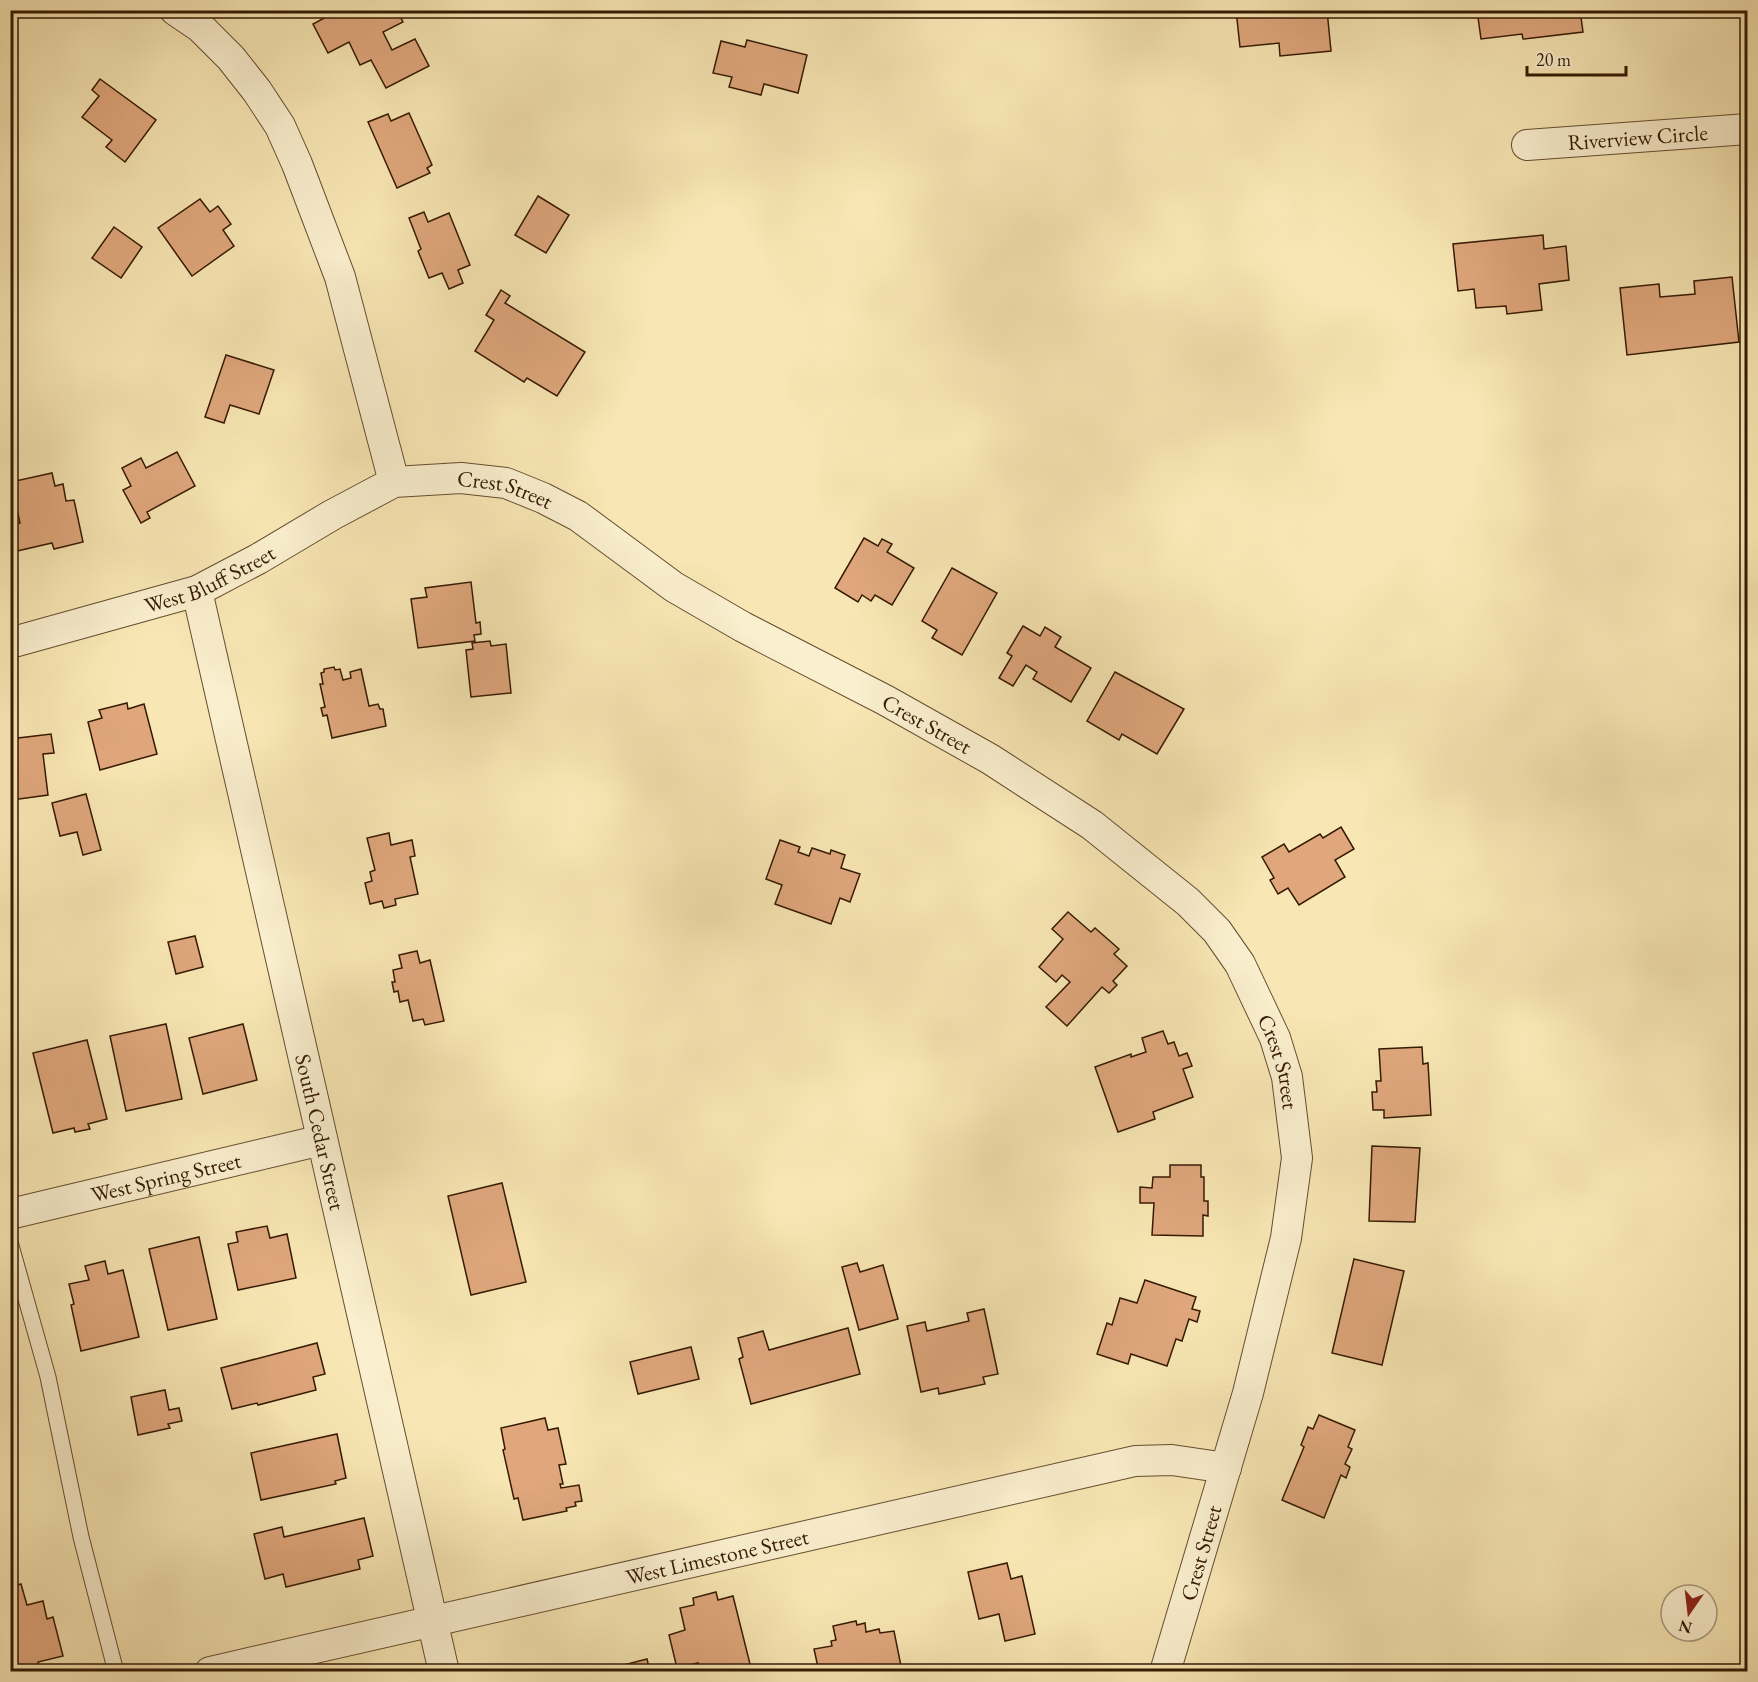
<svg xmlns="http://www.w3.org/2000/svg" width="1758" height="1682" viewBox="0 0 1758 1682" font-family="'EB Garamond',serif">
	<rect width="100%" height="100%" fill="#f8e7b4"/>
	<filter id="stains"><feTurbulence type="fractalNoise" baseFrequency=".00333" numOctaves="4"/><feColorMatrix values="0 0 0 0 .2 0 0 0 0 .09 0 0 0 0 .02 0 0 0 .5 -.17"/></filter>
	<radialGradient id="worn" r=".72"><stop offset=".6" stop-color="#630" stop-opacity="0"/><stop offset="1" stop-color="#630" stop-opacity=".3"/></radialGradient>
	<g fill="#e0a77d" stroke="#351a03" stroke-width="1.5">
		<polygon points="339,10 397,10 403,22 383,32 392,50 415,39 429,66 386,88 371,60 360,65 349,42 328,53 313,24"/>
		<polygon points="1236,10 1327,10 1331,51 1280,56 1279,43 1240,47"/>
		<polygon points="1477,10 1580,10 1583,32 1523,39 1522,34 1481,39"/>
		<polygon points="747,40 807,55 798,93 764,84 761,95 729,87 732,77 713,73 721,41 745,47"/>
		<polygon points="100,79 156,120 125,162 106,147 112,140 82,117 99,96 92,90"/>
		<polygon points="409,113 432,165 427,168 430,173 397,188 368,122 388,114 391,121"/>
		<polygon points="538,196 569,215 546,253 515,235"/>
		<polygon points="200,199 210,212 218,206 231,224 223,230 234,246 192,276 158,228"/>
		<polygon points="424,212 428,222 449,213 470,265 458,270 463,283 449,289 442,273 429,278 418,251 421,249 409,218"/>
		<polygon points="114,227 142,247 121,278 92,258"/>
		<polygon points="1543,235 1544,249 1566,246 1569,280 1539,284 1542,310 1507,314 1506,306 1476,308 1474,289 1458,291 1453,244"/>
		<polygon points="1732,277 1739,342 1627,355 1620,288 1659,284 1660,297 1695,294 1694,281"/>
		<polygon points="501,290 510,296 505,303 585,352 557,396 527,378 524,382 475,351 494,320 486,315"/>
		<polygon points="226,355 274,370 259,414 230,405 224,423 205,417"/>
		<polygon points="177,452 195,486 147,512 150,518 141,523 123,490 131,486 122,468 141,458 146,468"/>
		<polygon points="52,473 55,486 63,484 66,501 74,500 83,542 54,549 52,543 17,551 12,525 20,523 11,482"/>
		<polygon points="864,538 878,546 882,539 892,544 887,552 914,568 892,605 875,595 871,601 862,595 858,602 835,588"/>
		<polygon points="952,568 997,593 962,655 932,638 937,630 922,621"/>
		<polygon points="471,582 476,623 480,622 481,634 474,635 475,641 418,648 411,599 427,597 425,588"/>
		<polygon points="1023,626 1040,636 1045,627 1061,637 1055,647 1091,668 1071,702 1033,679 1037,672 1026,665 1013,686 999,678 1012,656 1007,653"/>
		<polygon points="490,641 491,646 506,644 511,693 471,697 466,650 473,649 472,643"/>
		<polygon points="334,667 335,670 340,669 343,680 351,678 350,672 361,669 369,706 378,704 380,709 383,709 386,726 332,738 327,715 323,716 321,708 325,707 320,684 323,684 321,673 324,672 324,669"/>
		<polygon points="1115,672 1184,709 1157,754 1122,734 1119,740 1087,721"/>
		<polygon points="127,703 128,709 144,704 157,754 100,770 88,722 102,718 99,710"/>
		<polygon points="51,734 54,753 43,754 48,795 12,800 10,739"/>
		<polygon points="86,794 101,850 83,855 77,832 60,836 52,803"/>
		<polygon points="1341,827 1354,849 1335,860 1345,877 1299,905 1288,888 1278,894 1270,880 1274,878 1262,857 1284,844 1289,852 1320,834 1323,838"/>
		<polygon points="389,833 391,845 412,840 415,856 410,857 418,894 395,899 396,905 384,908 382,901 370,904 365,883 372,881 370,872 375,870 367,838"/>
		<polygon points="780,840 800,847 798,852 809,856 812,848 830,854 831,850 845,855 841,868 860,874 850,902 840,898 831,924 775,904 782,885 766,879"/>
		<polygon points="1068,912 1091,932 1095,928 1119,949 1114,954 1127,966 1113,981 1117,985 1109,993 1102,987 1067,1026 1046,1007 1070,982 1062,975 1056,982 1039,967 1063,939 1052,929"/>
		<polygon points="195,936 203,967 176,974 168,942"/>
		<polygon points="417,951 420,963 430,960 444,1021 425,1025 423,1019 413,1021 408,1000 400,1002 398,991 394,992 392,982 395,982 393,970 402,968 399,955"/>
		<polygon points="166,1024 182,1099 126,1111 110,1036"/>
		<polygon points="243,1024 257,1080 203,1094 189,1038"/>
		<polygon points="1163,1031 1168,1044 1174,1042 1179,1056 1187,1053 1192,1066 1183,1069 1193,1097 1153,1112 1155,1119 1118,1132 1095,1067 1131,1054 1131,1057 1146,1052 1142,1038"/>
		<polygon points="87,1040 107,1119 88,1124 90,1129 75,1132 74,1128 53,1133 33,1053"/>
		<polygon points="1422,1047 1423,1064 1428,1063 1431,1115 1384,1118 1384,1110 1373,1110 1372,1092 1377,1092 1376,1081 1381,1081 1379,1049"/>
		<polygon points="1372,1146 1420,1148 1415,1222 1369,1221"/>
		<polygon points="1170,1165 1201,1165 1201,1177 1204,1177 1204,1201 1208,1201 1208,1216 1203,1215 1203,1236 1152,1235 1154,1203 1140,1203 1140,1187 1152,1188 1153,1177 1170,1177"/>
		<polygon points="502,1183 526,1282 471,1295 448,1196"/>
		<polygon points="267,1226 270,1238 287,1234 296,1278 238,1290 228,1244 238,1242 236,1232"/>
		<polygon points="199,1237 217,1319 168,1330 149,1249"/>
		<polygon points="1354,1259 1404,1271 1382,1365 1332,1353"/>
		<polygon points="105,1261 108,1274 123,1270 139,1337 81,1351 71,1305 74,1304 69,1284 89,1280 85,1266"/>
		<polygon points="857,1263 860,1272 883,1265 898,1319 859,1330 842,1267"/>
		<polygon points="1145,1280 1196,1297 1192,1309 1200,1311 1197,1322 1189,1319 1182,1341 1176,1339 1167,1366 1131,1354 1128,1364 1097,1354 1107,1323 1112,1325 1120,1298 1137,1303"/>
		<polygon points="984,1309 998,1374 983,1377 985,1384 939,1394 938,1388 921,1392 907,1326 925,1322 927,1331 969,1321 967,1313"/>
		<polygon points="848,1328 860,1374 751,1404 739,1359 743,1357 738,1338 763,1331 769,1350"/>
		<polygon points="317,1343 325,1374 313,1377 316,1390 258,1405 257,1403 232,1409 221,1368"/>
		<polygon points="691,1347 699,1379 638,1394 630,1362"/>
		<polygon points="165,1390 169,1410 179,1408 182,1421 168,1424 170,1428 138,1435 131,1397"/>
		<polygon points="1319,1415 1355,1430 1348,1447 1352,1449 1345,1464 1350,1467 1346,1478 1341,1475 1324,1518 1282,1500 1304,1447 1301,1445 1308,1427 1313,1429"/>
		<polygon points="545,1418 548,1430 558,1428 566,1464 559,1465 563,1484 560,1484 561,1488 579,1485 582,1501 575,1502 576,1506 566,1508 567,1511 523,1520 518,1498 514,1499 503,1450 505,1449 501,1428"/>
		<polygon points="337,1434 346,1478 335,1481 336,1484 261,1500 251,1453"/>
		<polygon points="364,1518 373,1556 358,1560 360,1569 286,1587 283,1574 265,1579 254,1534 282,1527 284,1537"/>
		<polygon points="1007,1563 1011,1579 1022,1576 1035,1634 1005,1641 999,1614 979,1619 968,1572"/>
		<polygon points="21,1584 27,1605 43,1601 47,1619 53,1617 63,1656 38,1662 40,1670 36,1672 19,1672 10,1638 10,1587"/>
		<polygon points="716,1592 718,1600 733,1596 752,1672 701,1672 698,1663 677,1668 669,1635 685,1630 680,1608 694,1605 693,1598"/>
		<polygon points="856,1621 857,1625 865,1623 866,1632 879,1629 880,1633 894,1631 902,1671 819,1672 814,1649 832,1646 831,1641 836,1640 833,1626"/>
		<polygon points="647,1659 650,1672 597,1672"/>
	</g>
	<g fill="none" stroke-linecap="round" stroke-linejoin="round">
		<g stroke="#664d2f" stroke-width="17">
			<polyline id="service" points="10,1242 48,1377 81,1537 116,1672"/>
		</g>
		<g stroke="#664d2f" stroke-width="32">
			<g id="minor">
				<polyline points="175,10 200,27 231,58 257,91 280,126 297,164 340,277 394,482"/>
				<path id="s1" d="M1527 145 1748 129"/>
				<path id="s2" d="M197 591 444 1672"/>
				<path id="s3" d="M10 643 197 591 258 559 332 515 394 482 461 478 506 483 543 498 578 516 674 587 743 627 885 700 990 759 1092 825 1188 902 1217 931 1240 964 1275 1038 1287 1077 1297 1158 1286 1238 1248 1393 1165 1672"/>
				<path id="s4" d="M10 1214 322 1140"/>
				<path id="s5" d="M210 1672 1135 1461 1172 1460 1226 1468"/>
			</g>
		</g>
		<use href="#service" stroke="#faefce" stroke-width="15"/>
		<use href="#minor" stroke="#faefce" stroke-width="30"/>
	</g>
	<g text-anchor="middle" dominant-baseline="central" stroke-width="4.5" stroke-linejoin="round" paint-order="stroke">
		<g font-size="22" fill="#351a03" stroke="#faefce">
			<text stroke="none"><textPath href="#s1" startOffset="111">Riverview Circle</textPath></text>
			<text stroke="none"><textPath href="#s3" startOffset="532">Crest Street</textPath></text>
			<text stroke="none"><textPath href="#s3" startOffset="210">West Bluff Street</textPath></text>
			<text stroke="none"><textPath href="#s3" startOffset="1018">Crest Street</textPath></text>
			<text stroke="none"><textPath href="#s3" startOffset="1522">Crest Street</textPath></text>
			<text stroke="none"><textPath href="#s2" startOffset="555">South Cedar Street</textPath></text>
			<text stroke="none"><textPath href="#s4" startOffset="160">West Spring Street</textPath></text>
			<text transform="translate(1201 1553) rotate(-74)">Crest Street</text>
			<text stroke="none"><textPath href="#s5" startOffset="520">West Limestone Street</textPath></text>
		</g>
	</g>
	<rect width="1758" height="1682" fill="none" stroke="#f8e7b4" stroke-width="36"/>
	<rect x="12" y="12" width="1734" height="1658" fill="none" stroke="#351a03" stroke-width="3"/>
	<rect x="18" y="18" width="1722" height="1646" fill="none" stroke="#351a03" stroke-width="1.5"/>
	<g transform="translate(1689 1613) rotate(194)"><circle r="28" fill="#faefce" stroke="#ab9a7d" stroke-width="1.5"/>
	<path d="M0-4.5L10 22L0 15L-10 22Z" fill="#8f2418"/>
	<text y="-9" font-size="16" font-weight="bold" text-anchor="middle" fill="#351a03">N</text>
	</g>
	<path d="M1527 66v9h99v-9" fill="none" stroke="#351a03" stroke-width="3"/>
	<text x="1536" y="66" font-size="18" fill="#351a03" stroke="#faefce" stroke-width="4.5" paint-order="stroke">20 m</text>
	<rect width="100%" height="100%" filter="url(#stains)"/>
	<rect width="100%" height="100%" fill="url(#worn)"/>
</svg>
